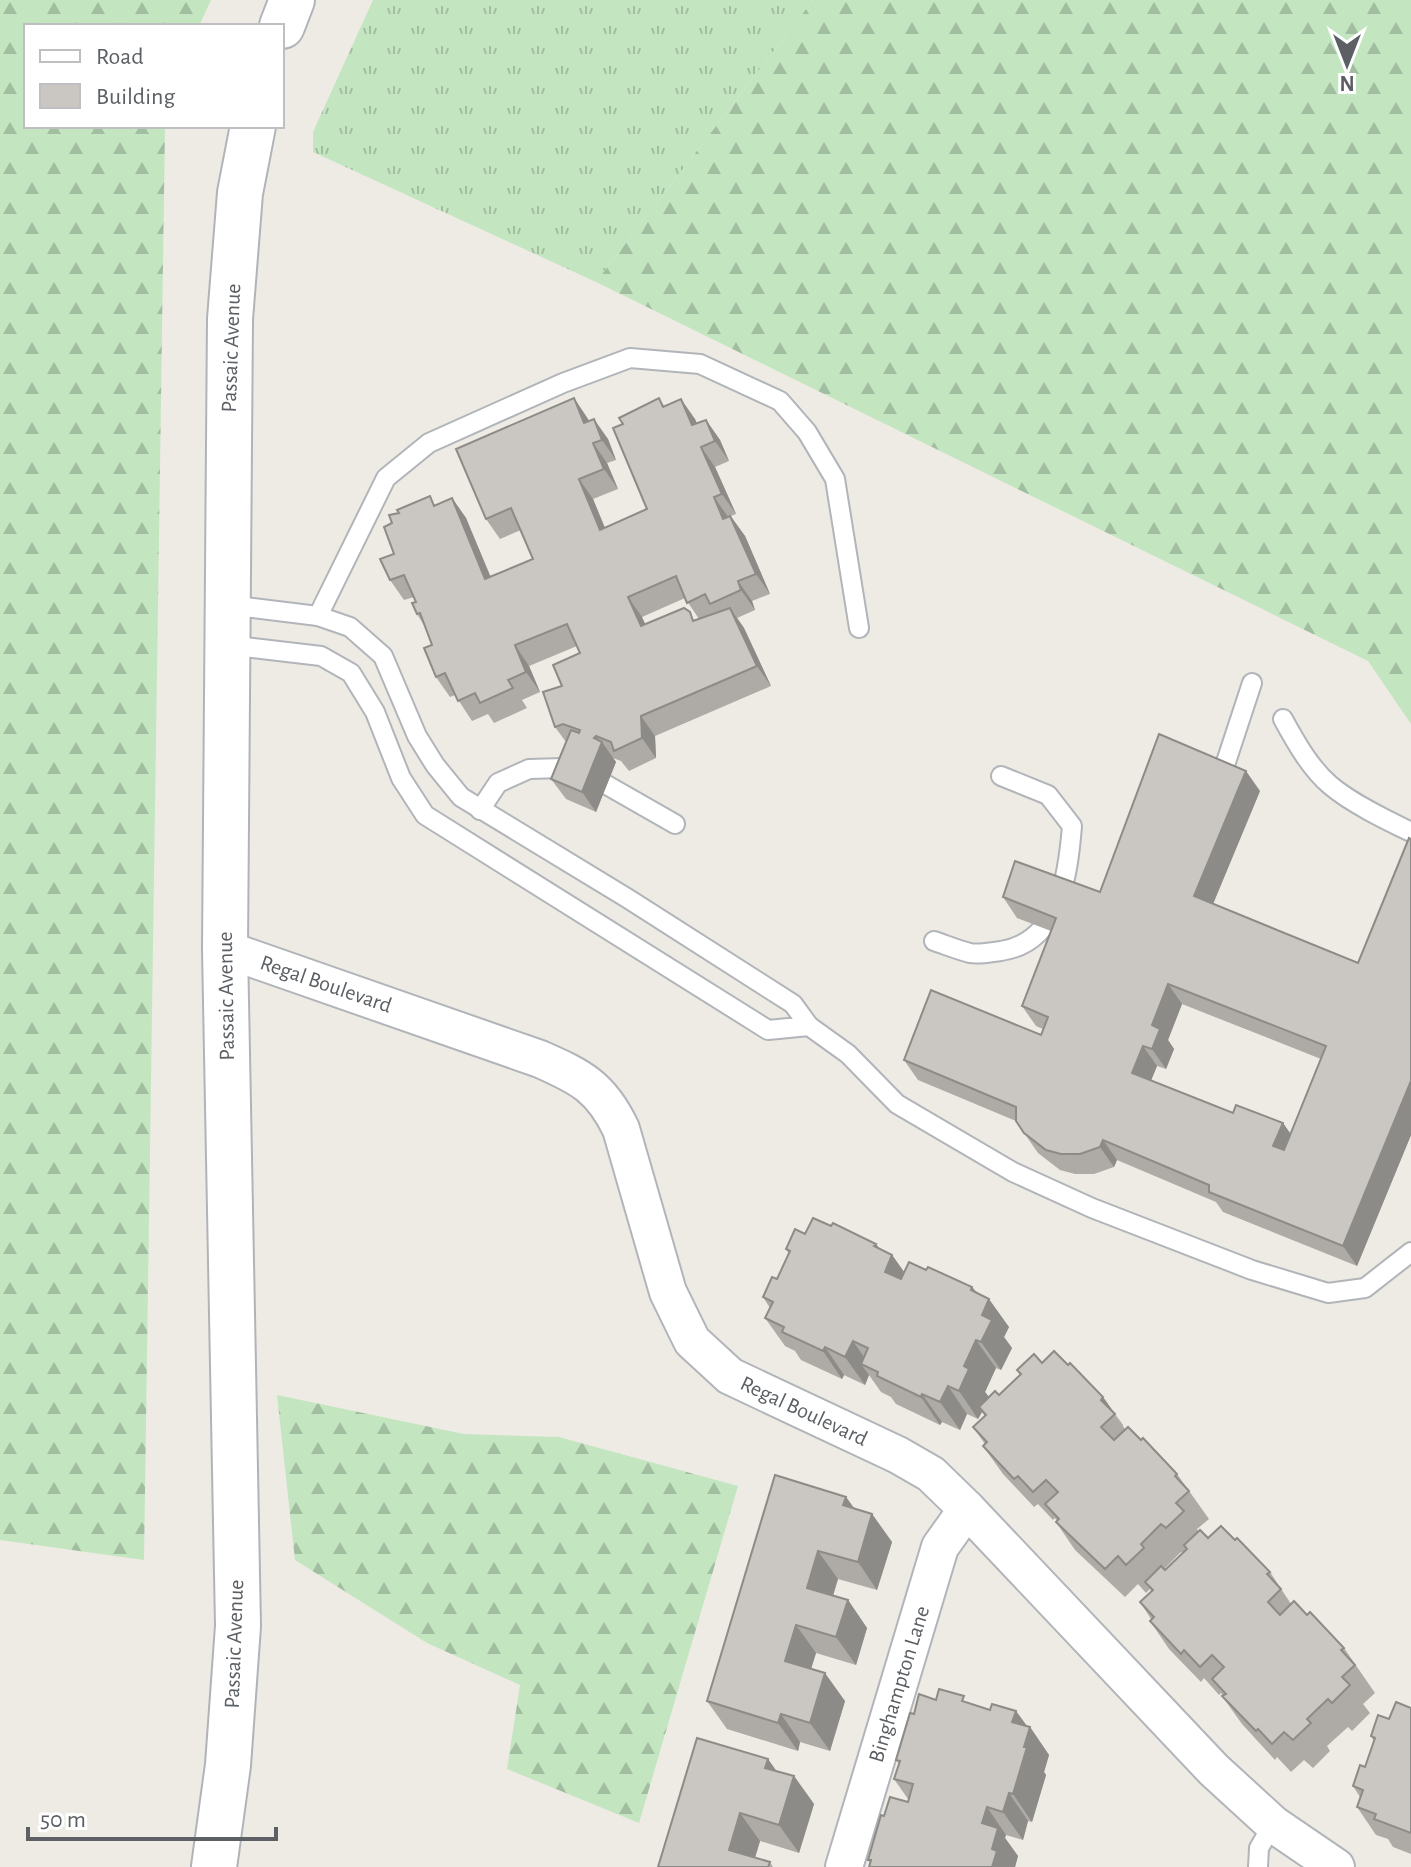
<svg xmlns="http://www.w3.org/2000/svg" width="1411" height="1867" viewBox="0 0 1411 1867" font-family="'Alegreya Sans',sans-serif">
	<defs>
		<pattern id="grass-tufts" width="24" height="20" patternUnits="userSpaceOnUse" patternTransform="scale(2)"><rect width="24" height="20" fill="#c3e6c0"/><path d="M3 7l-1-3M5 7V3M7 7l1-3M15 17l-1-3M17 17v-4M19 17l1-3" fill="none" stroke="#a2bea0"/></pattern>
		<pattern id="forest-firs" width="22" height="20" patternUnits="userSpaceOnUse" patternTransform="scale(2)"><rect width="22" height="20" fill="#c3e6c0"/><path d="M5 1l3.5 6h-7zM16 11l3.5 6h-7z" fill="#a2bea0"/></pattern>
	</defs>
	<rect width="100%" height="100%" fill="#eeebe4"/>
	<polygon fill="url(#grass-tufts)" points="373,0 813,0 596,282 313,152 313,132"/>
	<g fill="url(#forest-firs)">
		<polygon points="0,0 211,0 199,26 26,26 26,126 165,126 144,1560 0,1540"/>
		<polygon points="813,0 1411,0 1411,724 1368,661 596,282"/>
		<polygon points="277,1395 464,1434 559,1437 738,1486 639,1823 507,1769 520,1685 427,1643 295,1560"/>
	</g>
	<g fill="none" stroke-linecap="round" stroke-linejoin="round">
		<g stroke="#b1b5b9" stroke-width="22">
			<g id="lane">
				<polyline points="318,616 386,478 429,443 563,383 630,358 700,364 780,401 807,432 835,479 859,628"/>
				<polyline points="227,645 321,656 351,673 375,712 401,778 425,815 768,1030 809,1026 793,1004 627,898 461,797 435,765 417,736 383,656 350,627 318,616 228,605"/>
				<path d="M1283 719C1295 741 1310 768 1330 785 1351 803 1386 820 1411 832"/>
				<polyline points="1226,762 1252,683"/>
				<polyline points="480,810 498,783 529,769 563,768 605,784 675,824"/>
				<path d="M934 941C946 945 958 950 970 953 979 955 991 952 1001 951 1060 942 1068 875 1072 826L1048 795 1001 776"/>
				<polyline points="809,1026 848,1054 897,1104 1013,1172 1092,1208 1252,1270 1328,1293 1365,1288 1411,1252"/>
				<polyline points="1258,1867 1259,1848 1273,1824"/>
			</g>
		</g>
		<g stroke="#b1b5b9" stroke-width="40">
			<g id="street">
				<path d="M225 949 540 1059C581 1077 601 1087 621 1129L668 1292 692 1341 730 1376 898 1455 931 1474 967 1509 1214 1770 1273 1824 1336 1867"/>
				<polyline points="844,1867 940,1547 967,1509"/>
			</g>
		</g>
		<g stroke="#b0b4b9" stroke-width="48">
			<g id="secondary">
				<polyline points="282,26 292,0"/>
				<polyline points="214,1867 228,1765 238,1626 225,949 230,319 240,193 253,126"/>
			</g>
		</g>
		<use href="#lane" stroke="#fff" stroke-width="18"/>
		<use href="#street" stroke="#fff" stroke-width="36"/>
		<use href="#secondary" stroke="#fff" stroke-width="44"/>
	</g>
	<g fill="#aeaaa6" fill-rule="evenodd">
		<path d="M574 398 589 421 608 439 616 460 607 463 618 489 593 499 605 528 647 509 623 424 659 398 664 406 695 419 697 424 706 420 720 440 729 461 715 467 736 514 731 516 745 536 770 594 752 601 755 610 737 618 744 628 771 686 655 736 656 758 629 771 621 761 613 758 616 762 596 812 566 799 551 779 566 742 555 727 562 686 580 653 577 646 529 666 540 692 522 700 527 708 494 723 488 714 472 721 455 695 450 697 436 677 432 645 425 627 417 614 416 602 414 597 404 600 390 580 394 554 436 505 452 498 466 518 490 577 533 559 521 530 500 539 486 519ZM685 598 699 619 645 624 642 617Z"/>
		<path d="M1260 791 1213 904 1358 963 1411 839V1135L1357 1266 1223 1212 1216 1202 1117 1160 1114 1167 1094 1174H1075L1060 1170 1038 1153 1016 1121 918 1080 904 1060 1041 1035 1043 1029 1036 1026 1022 1006 1051 931 1017 918 1003 897 1100 892ZM1182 1004 1321 1059 1290 1134 1283 1123 1233 1113 1151 1080 1157 1066 1166 1069 1174 1049 1168 1040Z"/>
		<path d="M831 1226 876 1244 879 1249 892 1255 904 1272 926 1270 972 1287 1009 1327 1004 1337 1012 1348 1001 1370 996 1368 985 1392 989 1397 999 1395 1020 1375 1017 1370 1042 1363 1068 1365 1103 1397 1125 1429 1141 1440 1177 1474 1209 1519 1197 1529 1198 1531 1208 1538 1235 1540 1270 1572 1291 1604 1307 1615 1344 1648 1375 1693 1363 1704 1370 1713 1352 1731 1348 1727 1327 1746 1330 1751 1313 1768 1304 1760 1291 1772 1277 1757 1275 1760 1242 1724 1222 1696H1223L1221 1693 1219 1695 1204 1678 1201 1682 1169 1649 1150 1621 1151 1619 1140 1602 1151 1591 1150 1589 1146 1593 1138 1584 1125 1597 1075 1550 1056 1522 1057 1521 1055 1518 1053 1520 1038 1504 1034 1507 1003 1474 983 1446 985 1444 973 1427 985 1416 982 1412 978 1419 967 1414 960 1430 942 1422 940 1425 896 1404 891 1397 881 1392 869 1375 865 1385 844 1375 842 1379 801 1360 795 1351 785 1346 765 1318 770 1308 763 1297 777 1279 789 1254 786 1249 805 1234ZM1181 1552 1182 1553 1165 1570 1164 1569Z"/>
		<polygon points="846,1497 854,1508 872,1514 892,1542 877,1590 838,1579 833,1595 848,1600 867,1628 856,1665 816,1653 811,1668 845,1701 830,1751 800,1742 798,1751 727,1729 707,1701"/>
		<polygon points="936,1700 969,1703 990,1710 1016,1711 1027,1726 1030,1727 1049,1755 1044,1772 1046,1775 1032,1822 1028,1821 1023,1840 1006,1835 1005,1838 1018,1856 1015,1867 869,1867 870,1863 868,1860 884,1816 908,1802 908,1799 894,1779 899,1764 896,1760 914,1714"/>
		<polygon points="1411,1708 1411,1854 1393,1847 1388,1839 1376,1835 1357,1807 1360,1797 1353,1786 1365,1767 1374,1741 1371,1736"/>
		<polygon points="776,1771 794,1776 814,1804 799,1853 760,1841 755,1858 770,1862 773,1867 658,1867"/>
	</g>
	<g fill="#8d8b87">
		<polygon points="574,398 588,419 598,443 584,423"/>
		<polygon points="681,399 695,419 706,446 692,425"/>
		<polygon points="594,419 608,439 616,460 602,440"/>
		<polygon points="706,420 720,440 729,461 715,441"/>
		<polygon points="593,443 607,463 618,489 604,469"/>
		<polygon points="701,447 715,467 736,514 722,494"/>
		<polygon points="579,479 593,499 614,550 600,530"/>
		<polygon points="714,497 728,517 723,519"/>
		<polygon points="452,498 466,518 500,599 485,579"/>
		<polygon points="730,516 745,536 770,594 756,574"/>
		<polygon points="738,581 752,601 755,610 741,590"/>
		<polygon points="628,597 642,617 655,646 641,626"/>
		<polygon points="730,608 744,628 771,686 757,666"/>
		<polygon points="515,645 529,666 540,692 526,672"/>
		<polygon points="641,716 655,736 656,758 642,738"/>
		<polygon points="596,736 601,744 602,742 616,762 596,812 582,792"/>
		<polygon points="1246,771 1260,791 1208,916 1194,896"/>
		<polygon points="1168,984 1182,1004 1168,1040 1174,1049 1166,1069 1152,1049 1152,1025"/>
		<polygon points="1143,1046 1157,1066 1146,1093 1132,1073"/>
		<polygon points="1411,1081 1411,1135 1357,1266 1343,1246"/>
		<polygon points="1283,1123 1297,1143 1287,1166 1273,1146"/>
		<polygon points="1103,1140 1117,1160 1114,1167 1100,1147"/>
		<polygon points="876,1244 889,1262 892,1255 912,1283 904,1300 885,1272 874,1246"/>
		<polygon points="972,1287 986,1306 989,1299 1009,1327 1004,1337 1012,1348 1001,1370 981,1342 982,1315 971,1290"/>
		<polygon points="976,1340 996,1368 985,1392 989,1397 979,1407 982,1412 978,1419 959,1391 964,1366"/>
		<polygon points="853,1341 872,1369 861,1364 869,1375 865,1385 845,1357"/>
		<polygon points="825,1347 844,1375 842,1379 823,1351"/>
		<polygon points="948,1386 967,1414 960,1430 940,1402"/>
		<polygon points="922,1394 942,1422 940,1425 921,1397"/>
		<polygon points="1103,1397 1123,1425 1123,1426 1115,1414 1101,1400"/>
		<polygon points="846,1497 866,1525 843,1505"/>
		<polygon points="872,1514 892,1542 877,1590 858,1562"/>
		<polygon points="818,1551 838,1579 827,1616 807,1588"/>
		<polygon points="848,1600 867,1628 856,1665 836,1637"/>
		<polygon points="796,1625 816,1653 805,1689 785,1661"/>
		<polygon points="825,1673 845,1701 830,1751 810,1723"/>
		<polygon points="1016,1711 1029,1729 1030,1727 1049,1755 1044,1772 1046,1775 1032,1822 1013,1794 1012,1722"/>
		<polygon points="781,1714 800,1742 798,1751 778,1723"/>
		<polygon points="768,1759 788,1787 765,1768"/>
		<polygon points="794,1776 814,1804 799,1853 779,1825"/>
		<polygon points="1009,1793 1028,1821 1023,1840 1003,1812"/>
		<polygon points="987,1807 1006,1835 1005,1838 1018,1856 1015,1867 992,1867 982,1823"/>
		<polygon points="740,1813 760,1841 752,1867 729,1850"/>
	</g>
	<g fill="#cac6c1" stroke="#8d8b87" stroke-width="2" fill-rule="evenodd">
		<polygon points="574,398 584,423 594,419 602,440 593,443 604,469 579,479 600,530 647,509 613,428 623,424 619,418 659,398 663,407 681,399 692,425 706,420 715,441 701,447 722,494 714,497 723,519 730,516 756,574 738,581 741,590 710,604 705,594 687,603 676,576 628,597 641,626 684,608 690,612 693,621 730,608 757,666 641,716 642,738 614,751 611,742 596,736 594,738 602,742 582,792 551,779 571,730 579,733 580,730 563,724 555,727 543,692 562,686 553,665 580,653 567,624 515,645 526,672 508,680 513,688 480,703 475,693 458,701 445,673 436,677 424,648 432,645 420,613 417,614 412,603 416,602 404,575 390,580 380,559 394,554 384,527 392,523 389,515 399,513 397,510 430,496 434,506 452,498 485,579 533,559 511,508 486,519 456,449"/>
		<path d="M1159 734 1246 771 1194 896 1358 963 1409 838 1411 839V1081L1343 1246 1209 1192V1185L1103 1140 1100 1147 1080 1154H1061L1046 1150 1024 1133 1016 1121V1107L904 1060 931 990 1041 1035 1048 1017 1022 1006 1056 918 1003 897 1015 861 1100 892ZM1168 984 1326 1046 1284 1150 1273 1146 1283 1123 1236 1105 1233 1113 1132 1073 1143 1046 1152 1049 1160 1029 1152 1025Z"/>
		<polygon points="813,1218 831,1226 833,1223 876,1244 874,1246 892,1255 885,1272 901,1279 909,1262 926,1270 928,1267 972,1287 971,1290 989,1299 982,1315 992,1320 981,1342 976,1340 964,1366 969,1369 959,1391 948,1386 940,1402 922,1394 921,1397 877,1376 878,1372 861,1364 868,1348 853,1341 845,1357 825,1347 823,1351 782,1332 784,1327 765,1318 773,1302 763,1297 772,1277 777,1279 790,1251 786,1249 795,1229 805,1234"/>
		<polygon points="1054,1351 1068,1365 1070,1363 1103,1397 1101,1400 1115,1414 1101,1427 1114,1440 1128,1427 1141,1440 1143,1438 1177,1474 1175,1476 1189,1491 1176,1503 1184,1511 1166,1528 1161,1524 1141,1544 1144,1548 1126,1565 1118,1556 1105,1569 1056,1522 1059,1519 1045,1504 1058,1492 1046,1480 1033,1492 1018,1476 1014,1479 983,1446 987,1442 973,1427 986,1415 979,1407 995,1391 999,1395 1021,1374 1017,1370 1034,1354 1042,1363"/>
		<polygon points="775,1475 846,1497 843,1505 872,1514 858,1562 818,1551 807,1588 848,1600 836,1637 796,1625 785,1661 825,1673 810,1723 781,1714 778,1723 707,1701"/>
		<polygon points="1221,1526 1235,1540 1237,1538 1270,1572 1267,1574 1281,1589 1268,1602 1280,1615 1294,1601 1307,1615 1310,1612 1344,1648 1341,1650 1355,1665 1342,1677 1350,1685 1332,1703 1328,1699 1307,1719 1311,1723 1293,1740 1284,1732 1272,1744 1258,1729 1256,1731 1222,1696 1226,1694 1212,1679 1224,1667 1212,1655 1200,1667 1184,1650 1181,1654 1150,1621 1154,1617 1140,1602 1153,1590 1145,1582 1161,1566 1165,1570 1187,1549 1184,1545 1200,1530 1208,1538"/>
		<polygon points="939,1689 964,1696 962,1701 990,1710 992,1704 1016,1711 1012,1722 1030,1727 1024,1747 1027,1747 1013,1794 1009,1793 1003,1812 987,1807 982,1823 998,1828 992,1849 997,1851 992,1867 869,1867 871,1860 868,1860 881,1815 884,1816 890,1797 908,1802 913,1784 894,1779 900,1761 896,1760 910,1713 914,1714 919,1694 936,1700"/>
		<polygon points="1396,1702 1411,1708 1411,1833 1374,1819 1376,1814 1357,1807 1363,1790 1353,1786 1360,1765 1365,1767 1375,1738 1371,1736 1378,1715 1389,1719"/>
		<polygon points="697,1738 768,1759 765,1768 794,1776 779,1825 740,1813 729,1850 770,1862 768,1867 658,1867"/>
	</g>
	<g text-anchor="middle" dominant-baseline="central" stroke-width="6" stroke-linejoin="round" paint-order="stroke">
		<g font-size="22" fill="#5c6064" stroke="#fff">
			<text transform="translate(231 348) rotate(-88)">Passaic Avenue</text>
			<text transform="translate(326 984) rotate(19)">Regal Boulevard</text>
			<text transform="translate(226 996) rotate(-91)">Passaic Avenue</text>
			<text transform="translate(804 1411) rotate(25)">Regal Boulevard</text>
			<text transform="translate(234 1644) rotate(-88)">Passaic Avenue</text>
			<text transform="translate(899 1684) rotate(-73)">Binghampton Lane</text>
		</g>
	</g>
	<rect x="24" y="24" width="260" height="104" fill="#ffffff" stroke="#bebfc1" stroke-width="2"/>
	<rect x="40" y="50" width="40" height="12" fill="#ffffff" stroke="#bebfc1" stroke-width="2"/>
	<text x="96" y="64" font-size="24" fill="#5c6064">Road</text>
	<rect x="40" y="84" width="40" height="24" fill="#cac6c1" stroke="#bebfc1" stroke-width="2"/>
	<text x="96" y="104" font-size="24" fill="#5c6064">Building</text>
	<g transform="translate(1347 64) rotate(180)" stroke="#ffffff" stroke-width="6" paint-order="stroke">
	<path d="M0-6L14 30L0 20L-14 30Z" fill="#5c6064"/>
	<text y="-12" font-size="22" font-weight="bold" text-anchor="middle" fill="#5c6064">N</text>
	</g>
	<path d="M28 1827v12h248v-12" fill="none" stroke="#5c6064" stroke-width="4"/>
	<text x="40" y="1827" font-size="24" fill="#5c6064" stroke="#ffffff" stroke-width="6" paint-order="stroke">50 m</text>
</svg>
